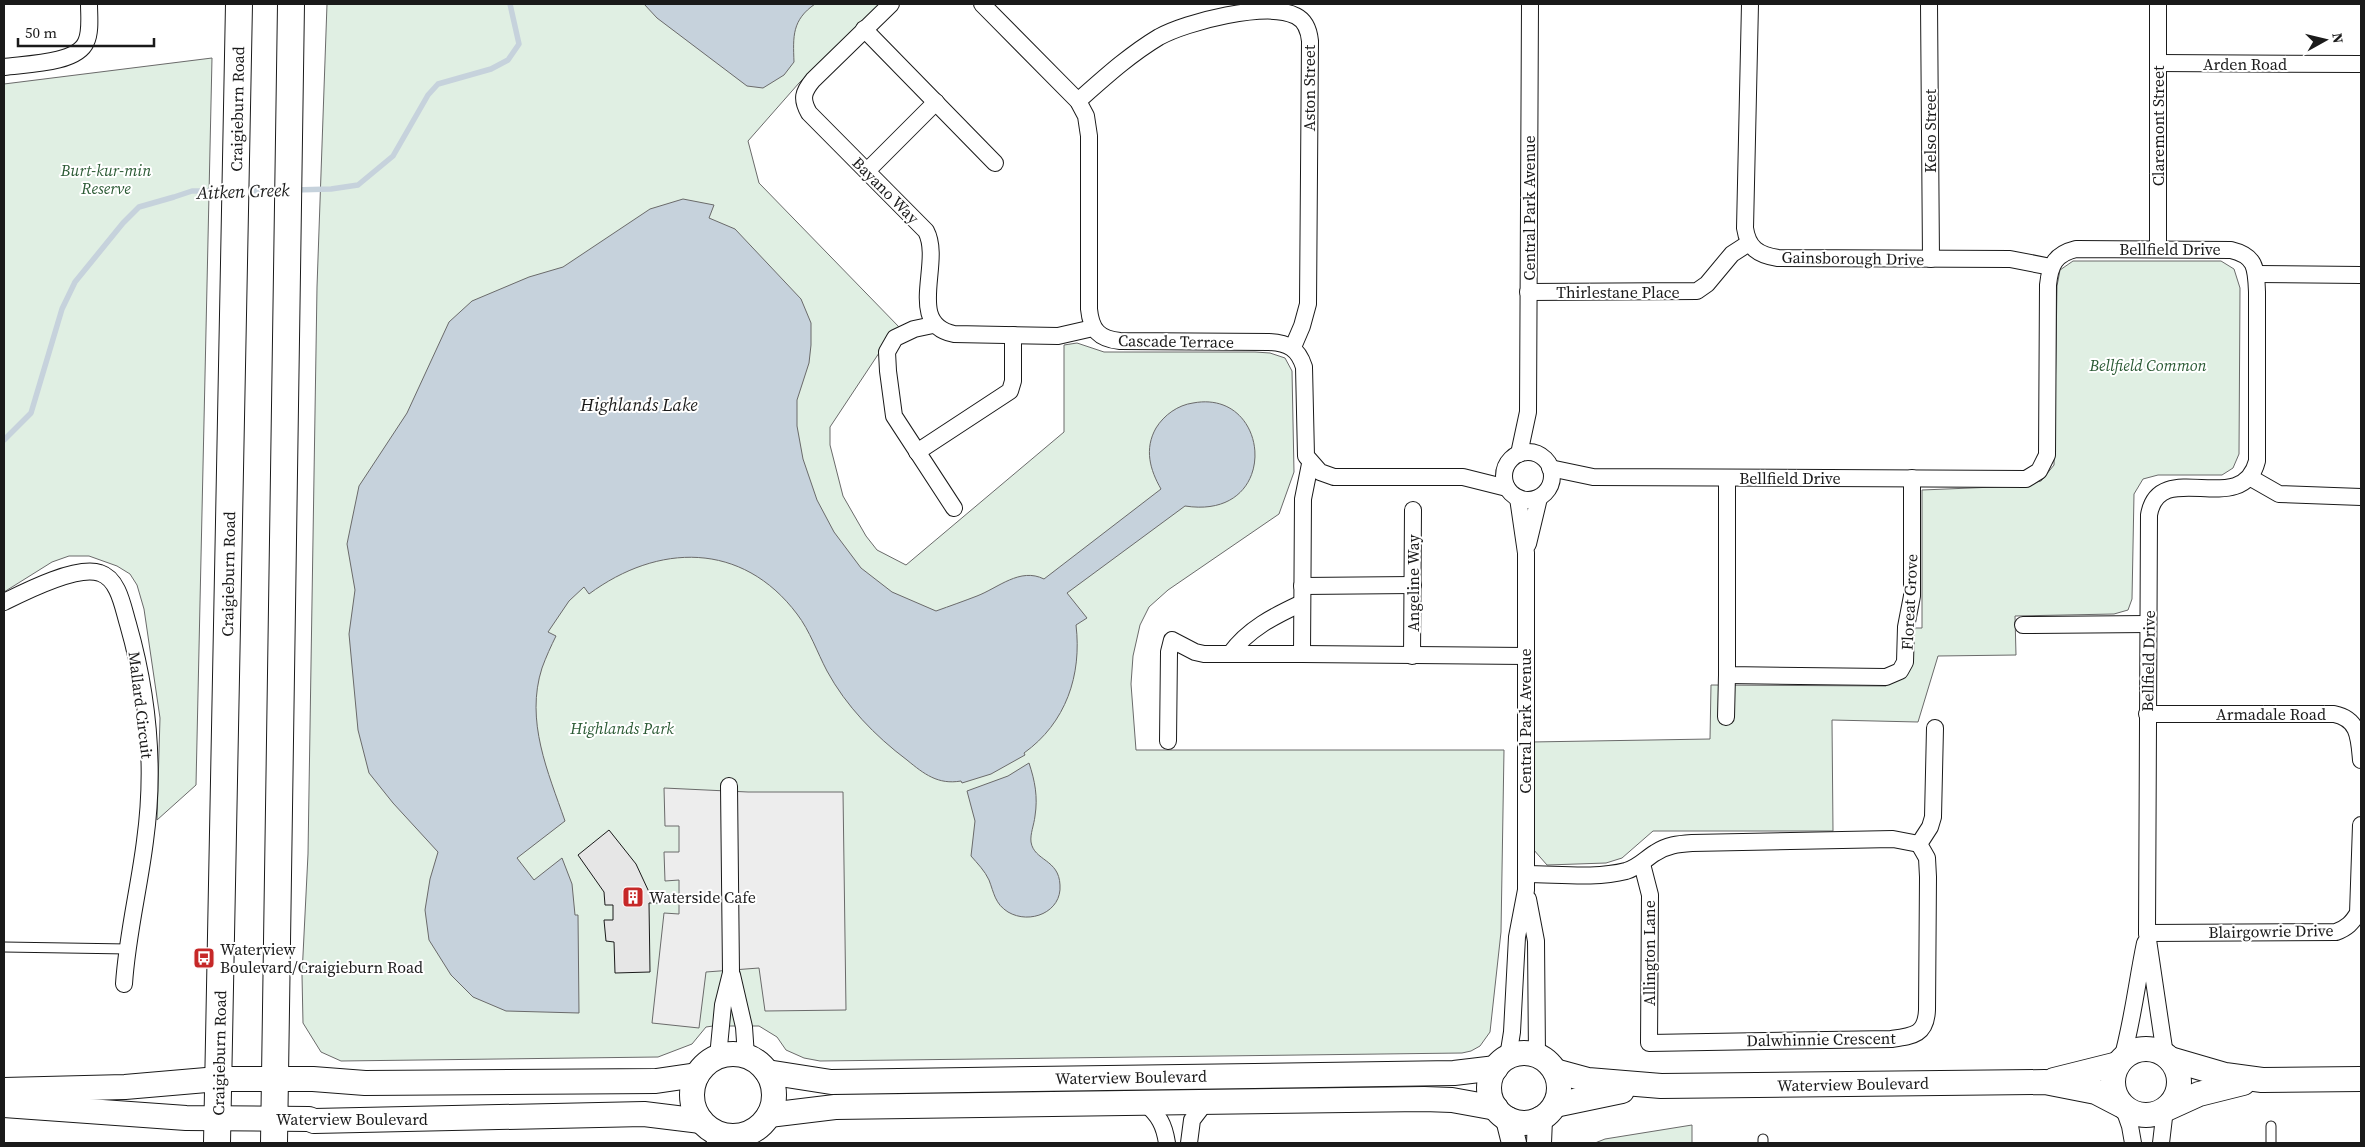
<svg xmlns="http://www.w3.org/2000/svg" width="2365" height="1147" viewBox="0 0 2365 1147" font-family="'Source Serif 4',serif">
	<rect width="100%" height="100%" fill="#fff"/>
	<g fill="#e0efe3" stroke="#6a6a6a">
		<polygon points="327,4 880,4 799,83 748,141 759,183 900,328 883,347 830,427 830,445 843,496 866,536 877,550 906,565 1064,432 1064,345 1077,343 1104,352 1255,352 1270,353 1285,358 1292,371 1294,472 1279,514 1168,590 1149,607 1140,625 1133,656 1131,684 1136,750 1504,750 1501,932 1490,1032 1480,1046 1471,1051 1462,1053 820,1061 804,1058 786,1050 777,1037 759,1026 713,1026 706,1027 692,1044 658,1057 341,1061 321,1052 303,1023 302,975 308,854 317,287"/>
		<polygon points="212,58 196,785 157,820 160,718 144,609 137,585 130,574 117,566 89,556 69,556 52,562 4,592 4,84"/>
		<polygon points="2073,261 2221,261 2234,269 2240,288 2239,454 2233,468 2222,475 2158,475 2143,479 2134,494 2132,599 2128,610 2114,614 2015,616 2016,655 1938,656 1918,722 1832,720 1833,831 1653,831 1622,858 1606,863 1547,865 1533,849 1531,742 1710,739 1711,685 1886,686 1899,675 1913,628 1922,628 1922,490 2019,486 2041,481 2054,465 2057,286 2060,270"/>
		<polygon points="1692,1125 1692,1143 1595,1143 1605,1139"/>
	</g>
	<polygon fill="#ededed" stroke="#6a6a6a" points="664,788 748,792 843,792 846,1010 765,1011 759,968 706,972 699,1028 652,1023 664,913 679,914 679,880 665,881 664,852 679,852 679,826 665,826"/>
	<g fill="#c6d2dc" stroke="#6a6a6a">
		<path d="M644 4H815C792 20 793 36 794 62L784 75 763 88 747 86 657 18Z"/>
		<path d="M683 199 714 205 709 218 735 229 801 299 811 323V345L809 363 797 400V426L803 459 817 500 834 532 861 568 892 592 936 611C950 606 964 601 977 596 998 588 1020 567 1044 579L1161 489C1150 470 1144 449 1156 428 1164 415 1178 405 1193 403 1272 388 1282 521 1185 506L1067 593 1087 618 1076 625C1082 675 1066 723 1024 753L1025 755 991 774 962 783 961 781C938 785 924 774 907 760 875 736 846 706 827 671 817 652 810 631 797 614 742 541 658 543 589 594L584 587 569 601 548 632 556 636C551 646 546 657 542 668 525 721 548 772 565 821L517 858 534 880 562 858 572 884 575 915H578L579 1013 506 1011 473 997 451 975 429 940 425 910 430 879 438 852 393 803 369 773 358 730 349 634 355 590 347 544 359 486 407 413 449 322 472 301 529 277 563 267 650 209Z"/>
		<path d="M1029 763C1035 781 1038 797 1035 816 1034 825 1030 834 1031 842 1034 861 1059 859 1060 885 1062 912 1030 925 1008 912 995 904 994 893 989 880 985 871 977 863 971 856L975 821 967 791 1008 776Z"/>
	</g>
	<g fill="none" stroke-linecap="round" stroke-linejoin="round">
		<g stroke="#c6d2dc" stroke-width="5.5">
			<polyline points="294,190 331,189 358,185 393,156 428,95 438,84 491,69 508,60 519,44 510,4"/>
			<polyline points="241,191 282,190"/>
			<polyline points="4,440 31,413 62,309 75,282 123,223 139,207 174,197 192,191 229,191"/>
		</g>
	</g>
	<polygon fill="#e6e6e6" stroke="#1a1a1a" points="609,830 636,864 649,892 661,891 661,903 649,903 650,972 615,973 614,942 606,941 604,920 613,920 613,905 605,905 604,892 578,855"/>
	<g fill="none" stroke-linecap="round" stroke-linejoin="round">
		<g stroke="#1a1a1a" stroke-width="11">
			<g id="lane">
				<polyline points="4,947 128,949"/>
				<polyline points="2271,1126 2271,1143"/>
				<polyline points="1763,1139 1763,1143"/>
			</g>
		</g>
		<g stroke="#1a1a1a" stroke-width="18">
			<g id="street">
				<path d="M891 4 813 80C803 92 801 99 809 113L926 231C943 263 905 324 954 334L1058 336 1093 328"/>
				<path d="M982 4 1078 101 1086 116 1089 136V309C1091 330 1099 339 1120 341L1269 342C1288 343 1298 348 1304 367L1306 456 1320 472 1334 477H1463L1507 488"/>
				<path d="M1750 4 1745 228C1748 248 1758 255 1778 258L2010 259 2051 267"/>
				<polyline points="1929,4 1931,259"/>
				<polyline points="864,29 995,163"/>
				<polyline points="2158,63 2361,64"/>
				<path d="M4 67C24 64 77 64 86 42 91 32 89 15 89 4"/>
				<path d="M1078 101C1104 78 1129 55 1159 37 1186 22 1267 1 1296 16 1306 21 1309 31 1310 41L1308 304 1302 326 1293 347"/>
				<polyline points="867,171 936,102"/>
				<polyline points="2158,249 2158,4"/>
				<polyline points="2257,274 2361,275"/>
				<polyline points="1528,292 1697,291 1707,284 1732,254 1749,243"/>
				<polyline points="933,325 914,329 895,338 887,352 888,371 894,416 954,508"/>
				<polyline points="917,452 1010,391 1013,381 1013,335"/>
				<circle cx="1528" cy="476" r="24"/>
				<polyline points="1519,454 1528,412 1530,4"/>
				<path d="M1550 468 1593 477 2026 479 2039 471 2047 455 2048 285C2050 265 2055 254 2076 249L2231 250C2256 256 2256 268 2257 292V461C2242 520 2159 456 2149 515L2147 933 2165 1055"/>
				<polyline points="1727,478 1727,675 1886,677 1900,671 1905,662 1906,627 1912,596 1912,478"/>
				<polyline points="2251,478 2279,494 2361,497"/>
				<polyline points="1528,544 1539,498"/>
				<polyline points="1302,586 1413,585"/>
				<path d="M4 602C26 591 77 565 100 573 119 579 123 608 128 624 148 694 155 769 145 841 139 889 127 936 124 984"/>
				<polyline points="2023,625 2148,624"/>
				<path d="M1230 654C1248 629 1274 616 1302 603"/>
				<polyline points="1302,654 1526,656"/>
				<polyline points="1412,656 1413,510"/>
				<path d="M2147 714H2334C2359 719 2359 738 2361 760"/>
				<polyline points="1726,717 1727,675"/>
				<polyline points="1168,741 1169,652 1172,640 1195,652 1204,654 1302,654 1303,499 1310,464"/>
				<path d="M1642 864 1650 895 1649 1043 1891 1039C1913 1036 1926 1035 1927 1010L1928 877 1927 858 1919 844 1930 827 1933 817 1935 728"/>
				<path d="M1526 874C1558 874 1595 879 1626 871 1639 867 1645 859 1655 853 1667 845 1678 844 1692 843L1893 839 1919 844"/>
				<polyline points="1528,899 1536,941 1537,1056"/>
				<path d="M2147 933 2336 932C2347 928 2352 923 2358 913L2361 825"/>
				<polyline points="732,975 744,1027 746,1056"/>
				<polyline points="718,1057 723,1005 731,973 729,786"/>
				<polyline points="1508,1057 1512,1032 1517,937 1526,890 1526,553 1518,498"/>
				<path d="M2122 1059C2133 1020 2137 981 2145 943"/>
				<path d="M1145 1103C1159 1116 1164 1124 1167 1143"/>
				<polyline points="2123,1106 2130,1126 2133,1143"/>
				<polyline points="711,1129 716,1143"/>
				<polyline points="746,1143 748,1133"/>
				<polyline points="1189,1143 1192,1120 1205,1103"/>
				<polyline points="2161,1143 2165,1109"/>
			</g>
		</g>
		<g stroke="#1a1a1a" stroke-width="26">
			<g id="secondary">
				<circle cx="2146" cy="1082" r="33"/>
				<circle cx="1524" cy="1088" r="35"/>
				<circle cx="733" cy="1095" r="41"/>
				<polyline points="2170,1059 2225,1075 2262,1080 2361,1079"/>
				<polyline points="1555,1071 1588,1080 1661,1086 2045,1082 2096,1092 2121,1105"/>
				<polyline points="767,1072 831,1082 1454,1073 1496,1068"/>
				<polyline points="2054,1080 2118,1064"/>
				<polyline points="4,1090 125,1087 218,1079 313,1079 365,1083 656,1081 697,1075"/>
				<polyline points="4,1105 186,1118 309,1119 314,1121 644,1114 701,1121"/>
				<polyline points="1555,1105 1622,1091"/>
				<polyline points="2166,1109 2199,1094 2243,1083"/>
				<polyline points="769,1115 835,1107 1424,1099 1452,1100 1496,1108"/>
				<polyline points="1508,1119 1514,1143"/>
				<polyline points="1539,1143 1540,1119"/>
			</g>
		</g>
		<g stroke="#1a1a1a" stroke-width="28">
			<g id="primary">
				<polyline points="217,1143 239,4"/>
				<polyline points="274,1143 291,4"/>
			</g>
		</g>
		<use href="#lane" stroke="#fff" stroke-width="9"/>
		<use href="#street" stroke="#fff" stroke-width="16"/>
		<use href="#secondary" stroke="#fff" stroke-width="24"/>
		<use href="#primary" stroke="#fff" stroke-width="26"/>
	</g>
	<defs>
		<g id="building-square" transform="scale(1.125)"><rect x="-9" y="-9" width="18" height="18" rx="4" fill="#c62828" stroke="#fff"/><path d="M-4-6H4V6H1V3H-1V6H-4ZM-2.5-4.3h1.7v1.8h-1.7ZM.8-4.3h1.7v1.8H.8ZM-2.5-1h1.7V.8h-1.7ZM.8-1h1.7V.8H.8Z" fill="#fff"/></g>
		<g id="bus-square" transform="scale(1.125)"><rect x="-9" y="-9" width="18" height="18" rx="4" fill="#c62828" stroke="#fff"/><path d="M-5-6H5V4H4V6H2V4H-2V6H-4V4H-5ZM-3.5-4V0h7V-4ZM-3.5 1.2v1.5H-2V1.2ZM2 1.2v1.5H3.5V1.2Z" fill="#fff"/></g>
	</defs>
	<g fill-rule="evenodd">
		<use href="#building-square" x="633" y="897"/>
		<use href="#bus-square" x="204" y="958"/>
	</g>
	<g text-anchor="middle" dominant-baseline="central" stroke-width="4" stroke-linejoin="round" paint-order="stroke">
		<g font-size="16" fill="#1a1a1a" stroke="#fff">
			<text x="2245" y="64">Arden Road</text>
			<text transform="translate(1309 88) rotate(-90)">Aston Street</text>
			<text transform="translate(237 109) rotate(-89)">Craigieburn Road</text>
			<text transform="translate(2158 126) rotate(-90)">Claremont Street</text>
			<text transform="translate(1930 131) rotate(-90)">Kelso Street</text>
			<text transform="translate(886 190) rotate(45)">Bayano Way</text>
			<text transform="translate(1529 208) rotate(-90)">Central Park Avenue</text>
			<text x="2170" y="249">Bellfield Drive</text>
			<text transform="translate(1853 258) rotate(1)">Gainsborough Drive</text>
			<text x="1618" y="292">Thirlestane Place</text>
			<text transform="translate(1176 341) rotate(1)">Cascade Terrace</text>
			<text x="1790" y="478">Bellfield Drive</text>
			<text transform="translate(228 574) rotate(-89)">Craigieburn Road</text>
			<text transform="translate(1413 583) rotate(-90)">Angeline Way</text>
			<text transform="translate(1909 602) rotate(-87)">Floreat Grove</text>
			<text transform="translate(2148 661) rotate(-89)">Bellfield Drive</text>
			<text transform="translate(141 705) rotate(83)">Mallard Circuit</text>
			<text x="2271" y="714">Armadale Road</text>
			<text transform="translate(1525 721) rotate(-90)">Central Park Avenue</text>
			<text transform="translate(2271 931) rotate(-1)">Blairgowrie Drive</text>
			<text transform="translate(1649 953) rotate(-90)">Allington Lane</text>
			<text transform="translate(1821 1039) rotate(-1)">Dalwhinnie Crescent</text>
			<text transform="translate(219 1053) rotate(-89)">Craigieburn Road</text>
			<text transform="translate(1131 1077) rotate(-1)">Waterview Boulevard</text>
			<text transform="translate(1853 1084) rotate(-1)">Waterview Boulevard</text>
			<text x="352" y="1119">Waterview Boulevard</text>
		</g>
		<g font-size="16" font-style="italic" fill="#2b5a34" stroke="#fff">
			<text x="106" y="170">Burt-kur-min<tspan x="106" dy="18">Reserve</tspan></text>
			<text x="2148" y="365">Bellfield Common</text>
			<text x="622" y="728">Highlands Park</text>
		</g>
		<g font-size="16" fill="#1a1a1a" stroke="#fff" text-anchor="start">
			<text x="649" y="897">Waterside Cafe</text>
			<text x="220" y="949">Waterview<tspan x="220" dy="18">Boulevard/Craigieburn Road</tspan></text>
		</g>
		<g font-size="18" font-style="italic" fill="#1a1a1a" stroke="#fff">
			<text transform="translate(243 191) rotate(-2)">Aitken Creek</text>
			<text x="639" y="404">Highlands Lake</text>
		</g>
	</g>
	<rect width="2365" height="1147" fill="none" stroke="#1a1a1a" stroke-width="10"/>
	<g transform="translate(2325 40) rotate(82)" stroke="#ffffff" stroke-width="4" paint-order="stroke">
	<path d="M0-4L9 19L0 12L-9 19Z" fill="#1a1a1a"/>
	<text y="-8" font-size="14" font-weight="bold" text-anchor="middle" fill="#1a1a1a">N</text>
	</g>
	<path d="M18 38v8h136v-8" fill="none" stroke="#1a1a1a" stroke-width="2.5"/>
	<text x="25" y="38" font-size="15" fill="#1a1a1a" stroke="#ffffff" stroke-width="4" paint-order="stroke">50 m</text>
</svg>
